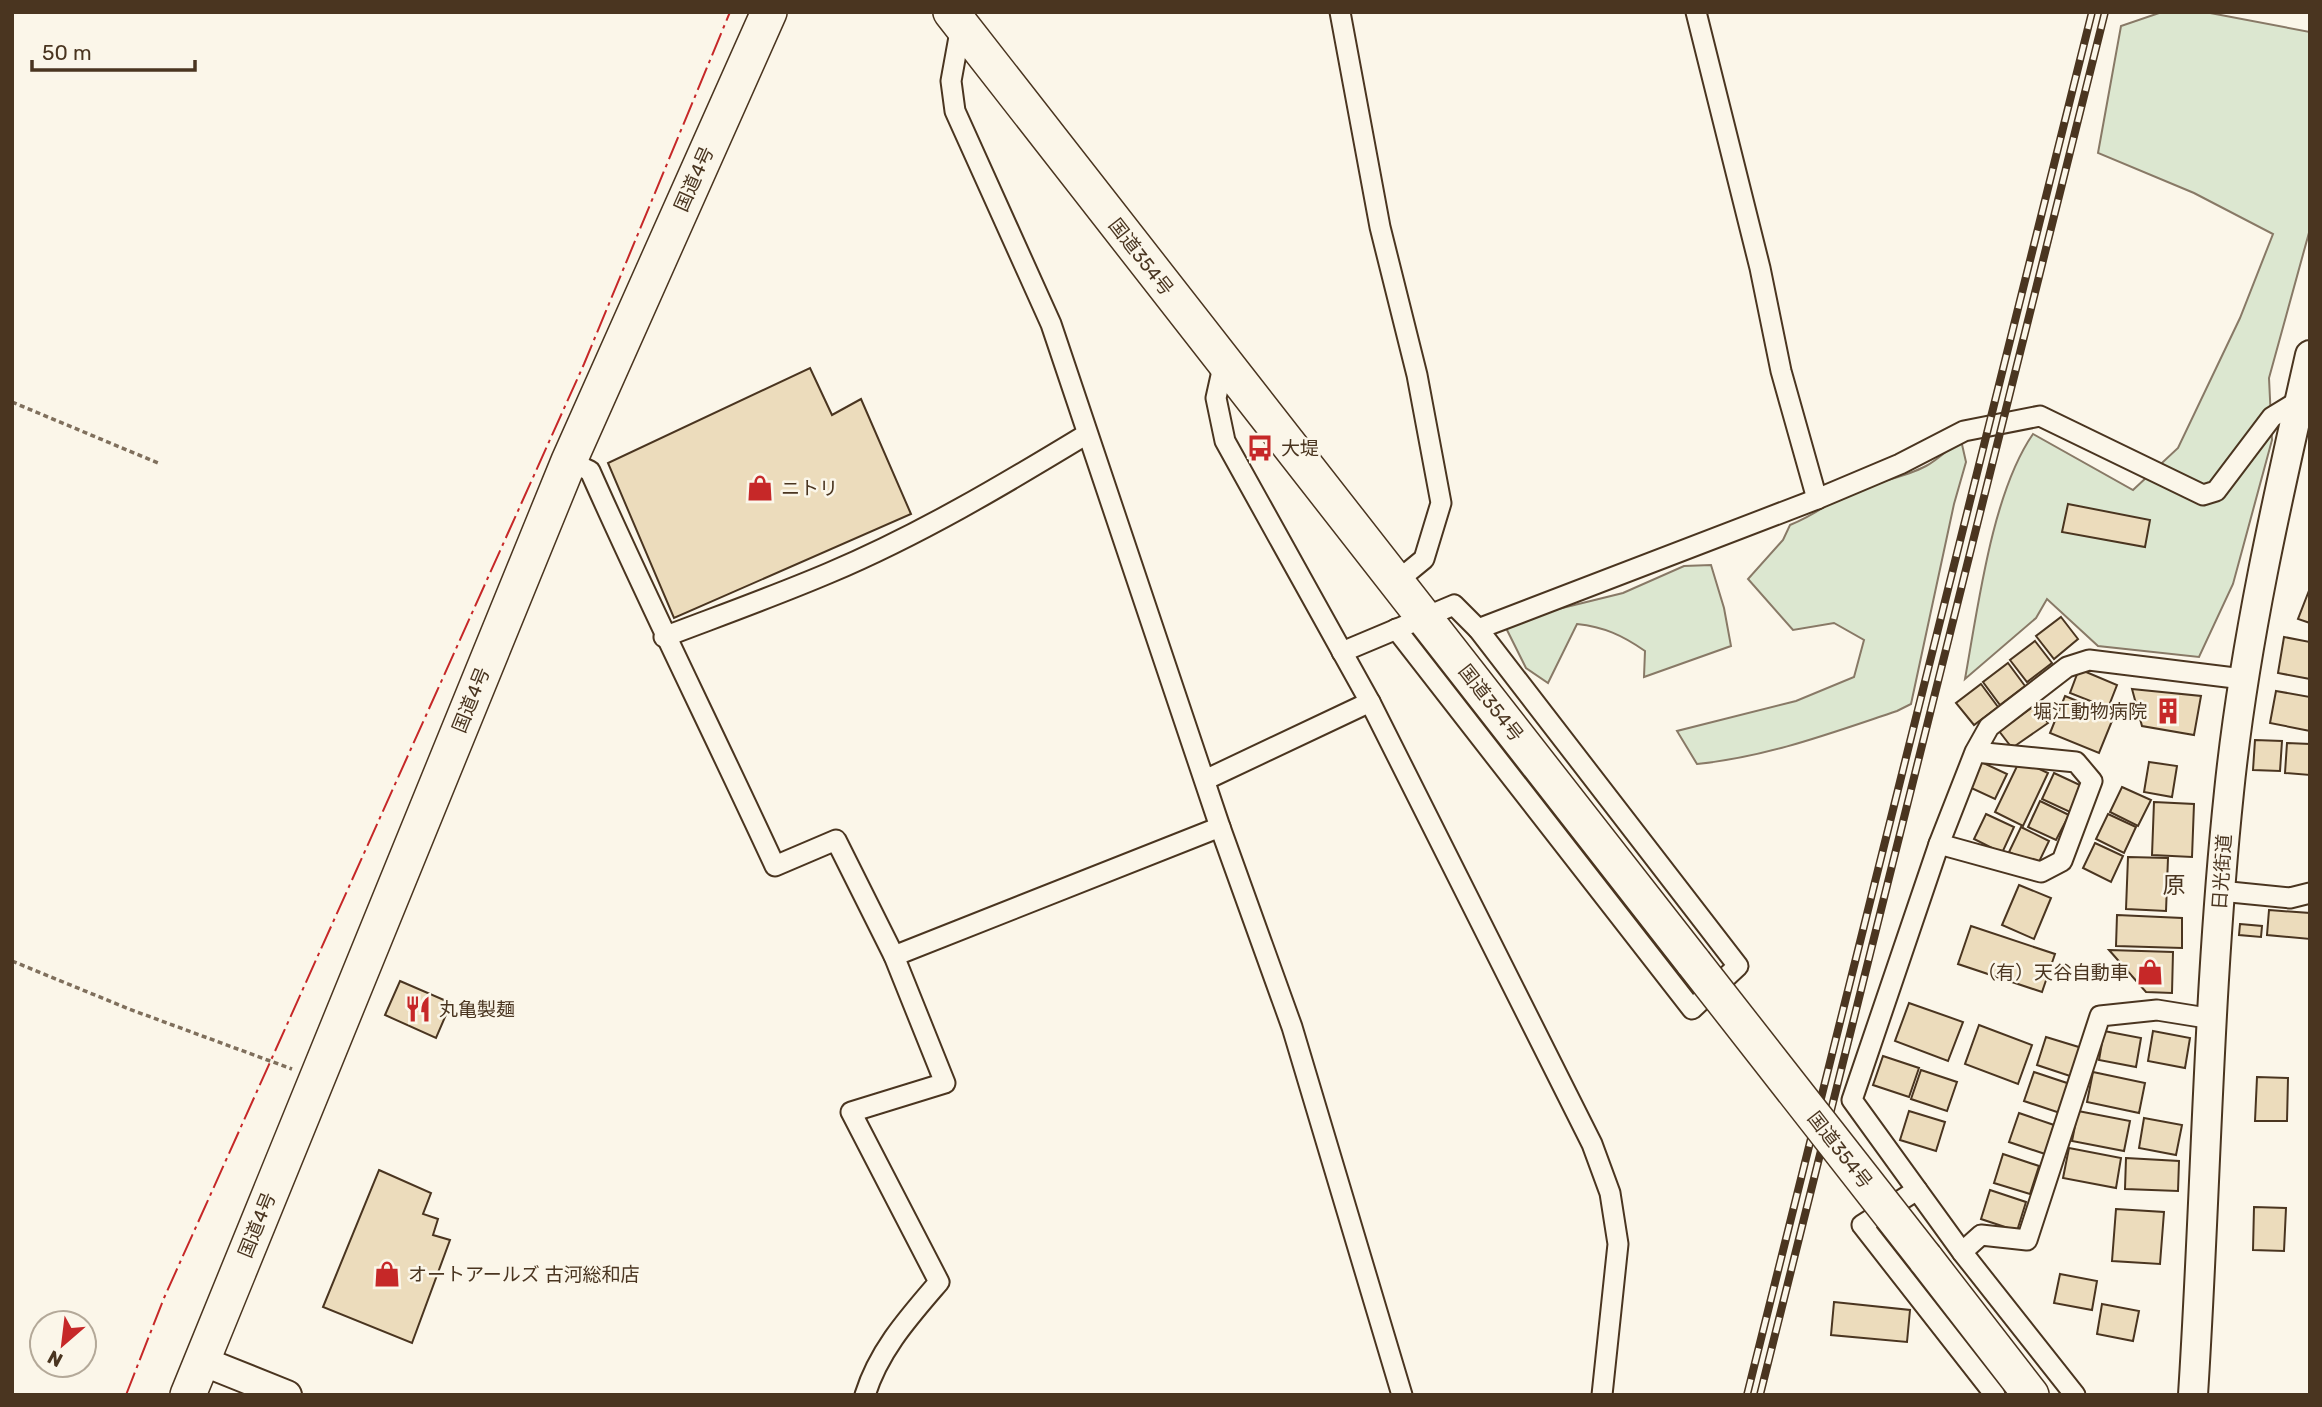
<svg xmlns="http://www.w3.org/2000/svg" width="2322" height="1407" viewBox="0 0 2322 1407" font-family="Rubik,'Noto Sans JP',sans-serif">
	<rect width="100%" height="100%" fill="#fbf6e9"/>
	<g fill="#dce7d0" stroke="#887966" stroke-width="2">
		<path d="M2162 12H2205L2310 32V229L2269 378 2272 440 2233 584 2199 657 2098 646 2047 599 2036 618 1965 679C1978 607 1992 493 2033 434L2133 490 2178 448 2240 318 2273 234 2194 193 2098 153 2121 26Z"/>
		<path d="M1961 440 1966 462 1954 504 1911 704 1897 711C1831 733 1767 757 1697 764L1677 731 1796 701 1854 677 1864 640 1834 623 1793 630 1748 579 1783 540 1790 525C1812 516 1819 510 1838 498 1865 482 1898 481 1926 466 1938 460 1949 448 1961 440Z"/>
		<path d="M1711 565 1724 608 1731 646 1644 677 1645 651C1622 635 1604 627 1577 624L1548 683 1526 668 1506 628 1550 611 1623 593 1684 566Z"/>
	</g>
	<g fill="#ecdcbc" stroke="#4a3520" stroke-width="2">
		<polygon points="810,368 832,415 861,399 911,514 674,618 608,463"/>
		<polygon points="2068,504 2150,520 2145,547 2062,532"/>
		<polygon points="2310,588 2310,623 2298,619"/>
		<polygon points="2061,617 2078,639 2054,659 2036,636"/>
		<polygon points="2284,637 2310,642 2310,679 2278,673"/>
		<polygon points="2035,641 2052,663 2027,682 2010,660"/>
		<polygon points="2008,663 2025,686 2000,705 1983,682"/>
		<polygon points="2079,669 2117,685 2108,708 2070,693"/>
		<polygon points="1981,684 1998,707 1974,725 1956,703"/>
		<polygon points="2132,689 2201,696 2194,735 2142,726"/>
		<polygon points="2276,691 2310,697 2310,731 2270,723"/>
		<polygon points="2065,696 2114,716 2099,753 2050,733"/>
		<polygon points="2035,705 2048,723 2012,748 1999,731"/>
		<polygon points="2255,740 2282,741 2280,771 2253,770"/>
		<polygon points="2287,743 2310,744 2310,775 2285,773"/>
		<polygon points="2020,760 2048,773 2023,826 1995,812"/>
		<polygon points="1979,761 2007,774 1995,799 1967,786"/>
		<polygon points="2149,762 2177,766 2172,797 2144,792"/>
		<polygon points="2054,773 2082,786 2070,812 2042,799"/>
		<polygon points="2122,787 2151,800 2138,826 2110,812"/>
		<polygon points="2040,801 2069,815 2056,840 2028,827"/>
		<polygon points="2154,802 2194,804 2192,857 2152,855"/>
		<polygon points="1986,814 2014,827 2002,853 1974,839"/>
		<polygon points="2108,814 2136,827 2124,853 2096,839"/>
		<polygon points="2021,827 2049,841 2037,866 2009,852"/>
		<polygon points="2095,843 2123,856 2111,882 2083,868"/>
		<polygon points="2128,857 2168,858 2166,911 2126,909"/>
		<polygon points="2019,885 2051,898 2034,939 2002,925"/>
		<polygon points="2269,910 2310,913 2310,939 2267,935"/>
		<polygon points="2117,915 2182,918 2182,948 2116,946"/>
		<polygon points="2240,924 2262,926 2261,937 2239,935"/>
		<polygon points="1971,926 2055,954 2042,992 1958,964"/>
		<polygon points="2109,950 2173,952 2172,993 2146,992"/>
		<polygon points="400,981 451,1003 436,1038 385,1015"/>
		<polygon points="1909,1003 1963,1022 1948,1061 1895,1041"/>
		<polygon points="1979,1025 2032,1045 2018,1084 1965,1064"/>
		<polygon points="2104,1031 2141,1038 2136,1067 2099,1060"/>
		<polygon points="2153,1031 2190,1038 2185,1068 2148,1061"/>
		<polygon points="2046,1037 2082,1048 2073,1077 2037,1065"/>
		<polygon points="1883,1056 1919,1068 1909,1097 1873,1085"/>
		<polygon points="1921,1070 1957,1082 1947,1111 1911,1099"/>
		<polygon points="2034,1072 2070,1084 2060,1113 2024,1101"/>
		<polygon points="2093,1072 2145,1083 2139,1113 2087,1102"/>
		<polygon points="2257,1077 2288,1078 2287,1121 2255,1121"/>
		<polygon points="1909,1111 1945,1122 1936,1151 1900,1140"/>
		<polygon points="2078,1111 2130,1121 2124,1151 2072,1141"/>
		<polygon points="2019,1113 2054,1125 2045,1154 2009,1142"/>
		<polygon points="2144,1118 2182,1125 2176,1155 2139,1148"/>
		<polygon points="2069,1148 2121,1158 2116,1188 2063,1178"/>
		<polygon points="2003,1154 2039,1166 2030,1194 1994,1183"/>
		<polygon points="2126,1158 2179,1161 2178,1191 2125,1189"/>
		<polygon points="379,1170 431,1193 423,1214 438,1219 433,1235 450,1240 412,1343 323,1307"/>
		<polygon points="1990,1190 2026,1202 2017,1231 1981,1219"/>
		<polygon points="2254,1207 2286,1208 2284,1251 2253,1250"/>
		<polygon points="2116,1209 2164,1212 2160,1264 2112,1261"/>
		<polygon points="2060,1274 2097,1281 2092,1310 2054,1303"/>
		<polygon points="1834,1302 1910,1310 1907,1342 1831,1335"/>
		<polygon points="2102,1304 2139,1311 2133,1341 2097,1334"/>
	</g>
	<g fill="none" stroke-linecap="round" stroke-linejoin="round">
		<g stroke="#4a3520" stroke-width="23">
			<g id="street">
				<polyline points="1340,12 1380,227 1417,375 1441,503 1424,559 1396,582"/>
				<polyline points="1696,12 1760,268 1781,371 1817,499"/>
				<polyline points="961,26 951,81 955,111 1051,324 1220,827 1292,1027 1402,1395"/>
				<polyline points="1224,362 1216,398 1225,441 1370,702 1592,1144 1610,1193 1618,1244 1602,1395"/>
				<path d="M569 461 590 471C649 604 714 734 775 866L836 840 894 956 945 1083 851 1112 939 1282C909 1317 879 1350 865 1395"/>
				<polyline points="1396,629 1692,1009 1738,966 1478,629"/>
				<path d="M664 637C719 616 775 596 829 573 919 535 1003 485 1087 434"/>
				<polyline points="1342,652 1454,605 1478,629 1817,499 1900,464 1964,431 2040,416 2203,495 2216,491 2272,417 2300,400"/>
				<polyline points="1975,752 1939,844 2041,872 2062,861 2092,781 2076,762 1975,752 1989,727 2067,667 2089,660 2243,679"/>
				<polyline points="1205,780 1370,702"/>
				<polyline points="1939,844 1852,1100 1962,1252 2075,1395"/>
				<polyline points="2220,891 2290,898 2310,893"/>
				<polyline points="894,956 1220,827"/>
				<polyline points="1917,1190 1862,1225 1995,1395"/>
				<polyline points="1962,1252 1981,1235 2027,1240 2100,1016 2157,1010 2213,1019"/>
			</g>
		</g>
		<g stroke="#4a3520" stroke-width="32">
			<g id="secondary">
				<polyline points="202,1361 287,1395"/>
				<path d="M2193 1395C2206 1194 2208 992 2229 792 2244 645 2277 500 2310 355"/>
			</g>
		</g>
		<g stroke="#4a3520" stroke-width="38">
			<g id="highway">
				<polyline points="951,12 1694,963"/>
				<polyline points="1925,1258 2031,1395"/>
				<polyline points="188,1395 569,461 769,12"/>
			</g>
		</g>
		<g stroke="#7f6f5c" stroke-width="3.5" stroke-dasharray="5 3.5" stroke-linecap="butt">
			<polyline points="12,402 158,463"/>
			<polyline points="12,961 129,1009 292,1069"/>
		</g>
		<use href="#street" stroke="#fbf6e9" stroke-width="19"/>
		<use href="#secondary" stroke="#fbf6e9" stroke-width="28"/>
		<use href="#highway" stroke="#fbf6e9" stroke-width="35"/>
		<g stroke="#4a3520" stroke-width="8">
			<g id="rail">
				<polyline points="1747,1395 2092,12"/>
				<polyline points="1760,1395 2105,12"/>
			</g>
		</g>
		<use href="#rail" stroke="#fbf6e9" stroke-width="5" stroke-dasharray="16" stroke-linecap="butt"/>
		<g stroke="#4a3520" stroke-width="38" stroke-linecap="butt">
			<polyline id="highway-bridge" points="1694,963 1925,1258"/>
		</g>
		<use href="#highway-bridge" stroke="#fbf6e9" stroke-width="35"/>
		<polyline stroke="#c62828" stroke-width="2" stroke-dasharray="24 5 3.5 5" stroke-linecap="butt" points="126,1395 164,1298 584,364 730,12"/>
	</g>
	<defs>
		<g id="bus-bare" transform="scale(2.1)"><path d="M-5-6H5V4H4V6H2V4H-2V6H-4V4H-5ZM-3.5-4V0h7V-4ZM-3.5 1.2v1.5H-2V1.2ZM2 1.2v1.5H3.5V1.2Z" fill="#c62828" stroke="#fbf6e9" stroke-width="2.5" paint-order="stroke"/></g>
		<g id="shop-bare" transform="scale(2.1)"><path d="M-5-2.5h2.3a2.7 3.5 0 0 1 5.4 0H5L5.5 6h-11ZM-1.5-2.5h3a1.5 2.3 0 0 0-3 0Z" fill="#c62828" stroke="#fbf6e9" stroke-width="2.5" paint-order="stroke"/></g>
		<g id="building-bare" transform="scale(2.1)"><path d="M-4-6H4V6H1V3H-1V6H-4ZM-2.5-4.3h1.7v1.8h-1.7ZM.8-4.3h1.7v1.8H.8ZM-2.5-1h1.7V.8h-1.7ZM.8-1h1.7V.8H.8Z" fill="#c62828" stroke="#fbf6e9" stroke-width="2.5" paint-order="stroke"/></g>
		<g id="restaurant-bare" transform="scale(2.1)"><path d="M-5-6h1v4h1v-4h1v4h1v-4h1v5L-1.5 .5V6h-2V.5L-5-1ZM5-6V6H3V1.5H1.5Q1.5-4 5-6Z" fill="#c62828" stroke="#fbf6e9" stroke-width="2.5" paint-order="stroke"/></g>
	</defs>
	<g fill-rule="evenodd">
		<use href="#bus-bare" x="1260" y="448"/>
		<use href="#shop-bare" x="760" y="488"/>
		<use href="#building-bare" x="2168" y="711"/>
		<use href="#shop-bare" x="2150" y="972"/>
		<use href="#restaurant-bare" x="418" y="1009"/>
		<use href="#shop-bare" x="387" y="1274"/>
	</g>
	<g text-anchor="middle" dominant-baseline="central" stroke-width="5" stroke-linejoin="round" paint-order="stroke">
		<g font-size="19" fill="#4a3520" stroke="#fbf6e9">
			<text transform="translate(694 179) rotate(-66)">国道4号</text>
			<text transform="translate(1141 257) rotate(52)">国道354号</text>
			<text transform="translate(471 700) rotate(-68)">国道4号</text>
			<text transform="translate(1491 703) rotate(52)">国道354号</text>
			<text transform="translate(2222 872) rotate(-86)">日光街道</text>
			<text transform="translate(1840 1150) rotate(52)">国道354号</text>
			<text transform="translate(257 1225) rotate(-68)">国道4号</text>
		</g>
		<g font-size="19" fill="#4a3520" stroke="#fbf6e9" text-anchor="start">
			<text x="1281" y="448">大堤</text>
			<text x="781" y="488">ニトリ</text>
			<text x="2147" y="711" text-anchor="end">堀江動物病院</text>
			<text x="2129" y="972" text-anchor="end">（有）天谷自動車</text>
			<text x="439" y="1009">丸亀製麺</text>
			<text x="408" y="1274">オートアールズ 古河総和店</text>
		</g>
		<g font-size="23" fill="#4a3520" stroke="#fbf6e9">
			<text x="2174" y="885">原</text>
		</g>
	</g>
	<rect width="2322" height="1407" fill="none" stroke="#4a3520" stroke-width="28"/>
	<g transform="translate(63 1344) rotate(208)"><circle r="33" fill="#fbf6e9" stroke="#b4a999" stroke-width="2"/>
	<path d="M0-5L12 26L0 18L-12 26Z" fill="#c62828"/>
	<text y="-10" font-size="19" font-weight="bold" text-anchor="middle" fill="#4a3520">N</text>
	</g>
	<path d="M32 60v10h163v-10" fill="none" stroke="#4a3520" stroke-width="3.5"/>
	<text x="42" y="60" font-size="21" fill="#4a3520" stroke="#fbf6e9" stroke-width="5" paint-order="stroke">50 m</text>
</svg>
